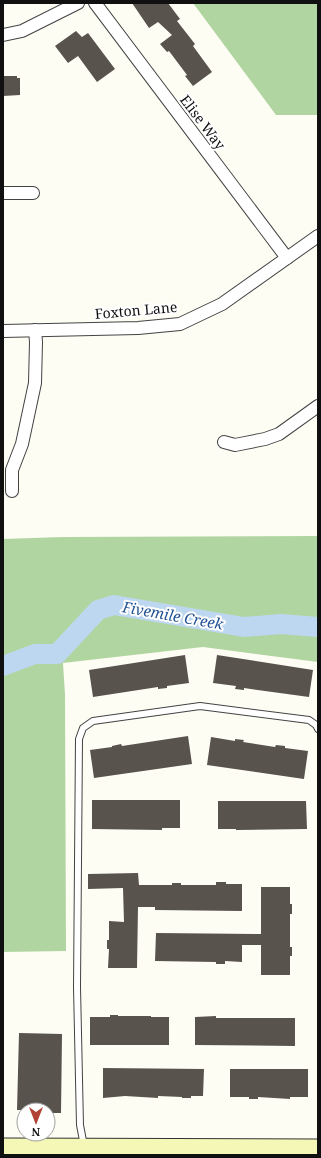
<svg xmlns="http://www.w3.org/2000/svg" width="321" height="1158" viewBox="0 0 321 1158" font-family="'Noto Serif',serif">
	<rect width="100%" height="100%" fill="#fefdf4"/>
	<g fill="#b1d5a1">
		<polygon points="193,3 318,3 318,115 276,115"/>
		<polygon points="318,536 318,662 203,647 63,663 65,695 66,951 3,952 3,539 62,537"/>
	</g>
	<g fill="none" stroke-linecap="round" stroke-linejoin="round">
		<polyline stroke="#bed7f0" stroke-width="20" points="3,666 35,654 57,654 98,610 114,605 244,627 281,624 318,627"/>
	</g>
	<g fill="#58534d">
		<polygon points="132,3 168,3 180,19 177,21 195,44 193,46 212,72 193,86 185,76 187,75 169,51 167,52 160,44 172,35 158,22 149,28"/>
		<polygon points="76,31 82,37 88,33 115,69 97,82 78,56 68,63 55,46"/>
		<polygon points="3,76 17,76 17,78 20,78 20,95 3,96"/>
		<polygon points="185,655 189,683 167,686 167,688 158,689 158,687 93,697 89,670"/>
		<polygon points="217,655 313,670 309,697 244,688 244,690 235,689 236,686 213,683"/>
		<polygon points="188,736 192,764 94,778 90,750 112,747 112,746 121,744 122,746"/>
		<polygon points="211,737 235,741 235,739 244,740 243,742 275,747 276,745 285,746 285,748 308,751 304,779 207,765"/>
		<polygon points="92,800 180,800 180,828 162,828 162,830 92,829"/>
		<polygon points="218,801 306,801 307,829 236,830 236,829 218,829"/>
		<polygon points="138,873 139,885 172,885 172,883 181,883 181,885 216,885 216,882 226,882 226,884 242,884 242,911 155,910 155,907 138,907 137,968 108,968 109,949 107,949 107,940 109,940 109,921 124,922 123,888 88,889 88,874"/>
		<polygon points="261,887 290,887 290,904 292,904 292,914 290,914 290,947 292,947 292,956 290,956 290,975 261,975 261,945 242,945 242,962 225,961 225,964 216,964 216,962 155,961 156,933 261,934"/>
		<polygon points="110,1015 118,1015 118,1016 151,1016 151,1017 169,1017 169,1045 90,1045 90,1017 110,1017"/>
		<polygon points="216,1016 216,1018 295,1018 295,1046 195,1045 195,1017"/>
		<polygon points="19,1033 62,1034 61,1113 48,1113 48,1110 17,1110"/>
		<polygon points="103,1068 204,1069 203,1096 191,1096 191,1098 182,1098 182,1097 158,1096 158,1098 125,1096 103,1098"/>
		<polygon points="230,1069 308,1069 308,1097 290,1097 290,1099 258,1097 258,1099 249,1099 249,1097 230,1097"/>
	</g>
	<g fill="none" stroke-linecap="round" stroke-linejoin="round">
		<g stroke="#434343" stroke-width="8">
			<polyline id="lane" points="84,1146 80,1125 77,987 79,739 83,728 93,721 200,706 309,720 316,725 318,729"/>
		</g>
		<g stroke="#434343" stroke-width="14">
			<g id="street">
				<polyline points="95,3 287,258"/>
				<polyline points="3,35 22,31 78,3"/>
				<polyline points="3,193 33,193"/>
				<polyline points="3,331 138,328 180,324 222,304 318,236"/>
				<polyline points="224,442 235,445 265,439 279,434 318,406"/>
				<polyline points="12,491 12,470 22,444 35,383 36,342 35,330"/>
			</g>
		</g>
		<g stroke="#323232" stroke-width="19">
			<polyline id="secondary" points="3,1147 318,1148"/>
		</g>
		<use href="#lane" stroke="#fff" stroke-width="6"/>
		<use href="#street" stroke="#fff" stroke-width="12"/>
		<use href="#secondary" stroke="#f5f7b6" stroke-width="17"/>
	</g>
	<g text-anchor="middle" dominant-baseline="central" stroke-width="4" stroke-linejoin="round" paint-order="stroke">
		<g font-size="14" fill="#101010" stroke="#fff">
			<text transform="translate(203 122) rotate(53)">Elise Way</text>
			<text transform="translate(136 310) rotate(-5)">Foxton Lane</text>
		</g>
		<g font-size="15" font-style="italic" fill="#255595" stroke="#fff">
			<text transform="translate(173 615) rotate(10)">Fivemile Creek</text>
		</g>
	</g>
	<rect width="321" height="1158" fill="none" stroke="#101010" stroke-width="8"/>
	<g transform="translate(36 1122) rotate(180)"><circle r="19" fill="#ffffff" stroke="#9f9f9f"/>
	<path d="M0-3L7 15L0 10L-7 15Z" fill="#b24136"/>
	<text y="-6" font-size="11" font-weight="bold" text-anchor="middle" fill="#101010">N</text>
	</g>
</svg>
